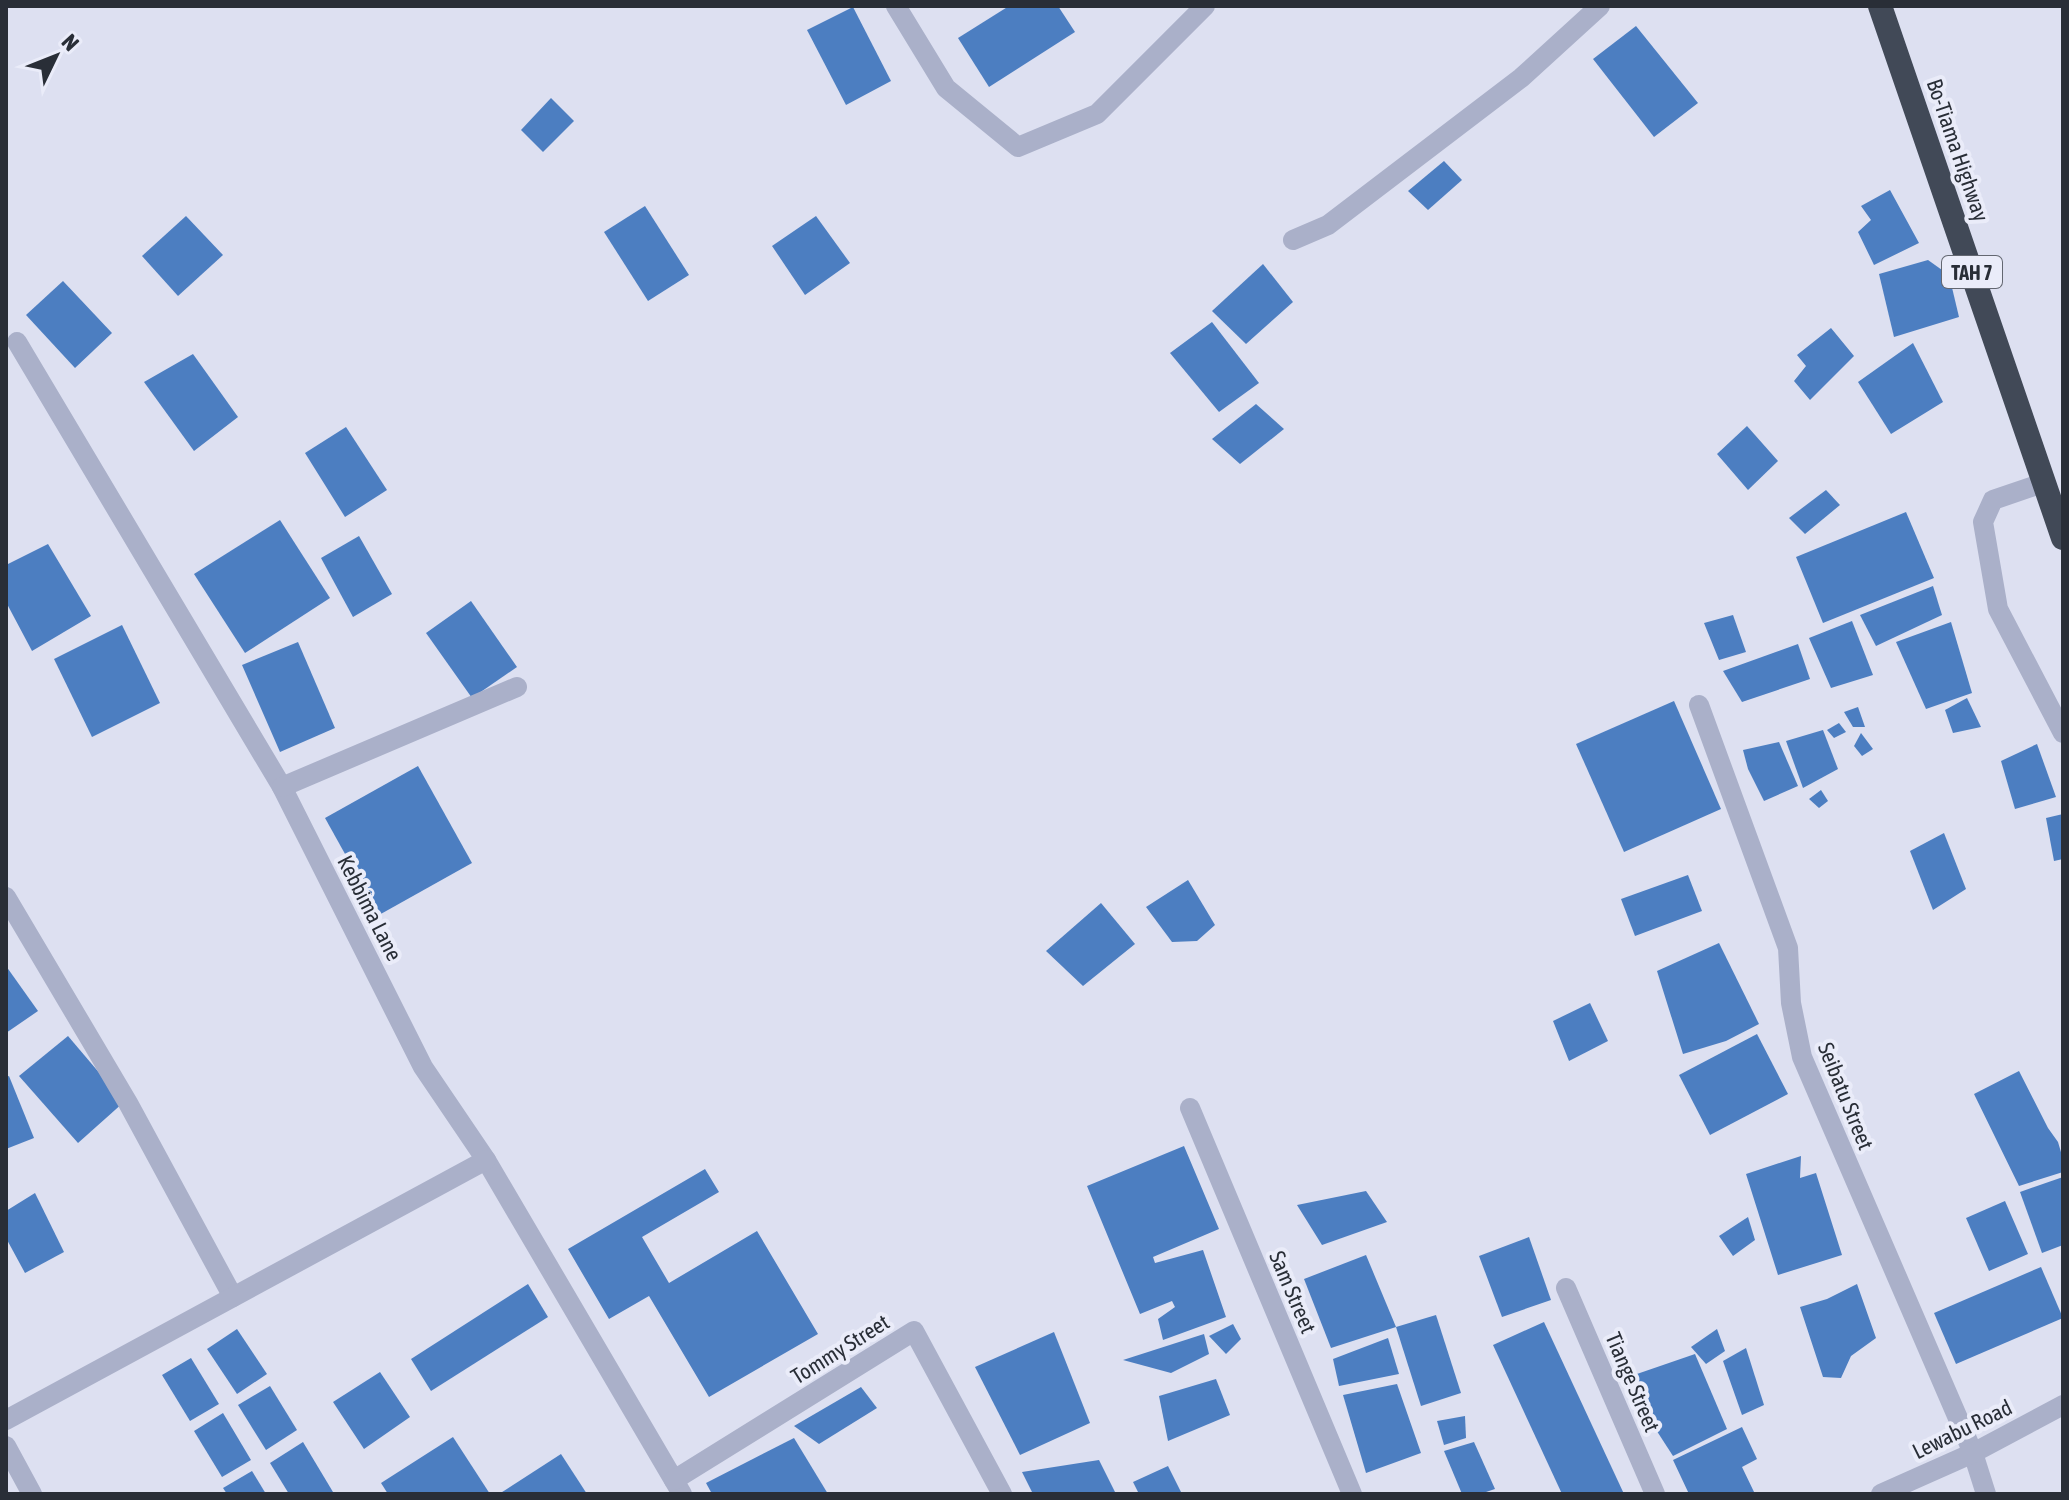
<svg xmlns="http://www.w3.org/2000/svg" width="2069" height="1500" viewBox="0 0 2069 1500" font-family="'Asap Condensed',sans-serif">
	<rect width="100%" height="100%" fill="#dde0f1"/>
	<g fill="#4c7ec1">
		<polygon points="1009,6 1058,6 1075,32 989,87 958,38"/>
		<polygon points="853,7 891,81 846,105 807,30"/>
		<polygon points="1636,26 1698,103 1654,137 1593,59"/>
		<polygon points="551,98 574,121 543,152 521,130"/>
		<polygon points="1444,161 1462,180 1428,210 1408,191"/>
		<polygon points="1890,190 1919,243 1874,265 1858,232 1871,220 1861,206"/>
		<polygon points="645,206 689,275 648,301 604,232"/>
		<polygon points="186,216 223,255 178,296 142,256"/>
		<polygon points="816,216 850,263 805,295 772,246"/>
		<polygon points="1928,260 1949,275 1959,317 1894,337 1879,274"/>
		<polygon points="1263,264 1293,302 1246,344 1212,311"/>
		<polygon points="63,281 112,333 75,368 26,315"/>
		<polygon points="1212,322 1259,383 1219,412 1170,353"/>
		<polygon points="1831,328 1854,356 1810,400 1794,381 1806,366 1797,355"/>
		<polygon points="1913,343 1943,402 1891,434 1858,382"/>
		<polygon points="193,354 238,417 194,451 144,382"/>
		<polygon points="1256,404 1284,429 1240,464 1212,439"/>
		<polygon points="1747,426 1778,461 1748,490 1717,454"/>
		<polygon points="346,427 387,490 345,517 305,453"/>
		<polygon points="1826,490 1840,505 1805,534 1789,518"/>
		<polygon points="1906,512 1934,578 1823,623 1796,557"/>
		<polygon points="280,520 330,598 245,653 194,574"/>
		<polygon points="359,536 392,594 353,617 321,558"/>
		<polygon points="48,544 91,616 32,651 6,602 6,565"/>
		<polygon points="1933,586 1942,615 1876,646 1860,615"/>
		<polygon points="471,601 517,667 472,698 426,633"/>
		<polygon points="1733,615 1746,652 1719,660 1704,623"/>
		<polygon points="1852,621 1873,675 1831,688 1809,638"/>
		<polygon points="1951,622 1972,693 1926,709 1896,642"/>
		<polygon points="122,625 160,703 92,737 54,659"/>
		<polygon points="298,642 335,728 280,752 242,665"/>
		<polygon points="1798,644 1810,679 1742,702 1723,671"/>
		<polygon points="1967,698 1981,727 1953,733 1945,710"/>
		<polygon points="1674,701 1721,809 1624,852 1576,744"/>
		<polygon points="1858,707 1865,727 1853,727 1844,712"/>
		<polygon points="1839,723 1846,732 1834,738 1827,730"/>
		<polygon points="1823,730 1838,769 1803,788 1786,741"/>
		<polygon points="1861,733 1873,749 1862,756 1854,746"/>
		<polygon points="1779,742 1798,786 1764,801 1748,769 1743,750"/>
		<polygon points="2037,744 2056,797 2015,809 2001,761"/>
		<polygon points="418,766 472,863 379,915 325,818"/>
		<polygon points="1821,790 1828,801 1819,808 1809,799"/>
		<polygon points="2063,814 2063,859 2054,861 2046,818"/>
		<polygon points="1944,833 1966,889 1933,910 1910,851"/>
		<polygon points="1688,875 1702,911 1635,936 1621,899"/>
		<polygon points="1188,880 1215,925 1197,941 1172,942 1146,907"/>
		<polygon points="1101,903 1135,944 1083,986 1046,951"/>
		<polygon points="1719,943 1759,1024 1726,1041 1683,1054 1657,971"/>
		<polygon points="6,966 38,1011 6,1033"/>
		<polygon points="1590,1003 1608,1041 1569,1061 1553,1021"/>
		<polygon points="1757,1034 1788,1094 1710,1135 1679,1075"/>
		<polygon points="68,1036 124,1102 78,1143 19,1076"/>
		<polygon points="2019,1071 2048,1128 2058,1142 2063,1159 2063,1172 2019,1186 1974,1094"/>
		<polygon points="9,1076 34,1138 6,1149 6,1077"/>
		<polygon points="1184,1146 1219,1229 1153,1257 1155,1263 1203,1250 1226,1317 1163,1340 1158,1319 1175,1307 1172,1301 1140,1314 1087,1186"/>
		<polygon points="1801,1156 1800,1178 1816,1173 1842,1255 1778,1275 1746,1174"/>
		<polygon points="705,1169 719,1192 642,1237 669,1283 757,1231 818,1334 709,1397 649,1296 609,1319 568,1249"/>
		<polygon points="2063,1177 2063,1245 2042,1253 2020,1192"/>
		<polygon points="1366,1191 1387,1222 1322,1245 1297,1205"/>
		<polygon points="35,1193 64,1252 25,1273 6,1238 6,1211"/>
		<polygon points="2005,1201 2028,1254 1989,1271 1966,1218"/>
		<polygon points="1748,1217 1755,1240 1733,1256 1719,1236"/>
		<polygon points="1529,1237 1551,1300 1502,1317 1479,1256"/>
		<polygon points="1366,1255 1396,1327 1331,1348 1304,1279"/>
		<polygon points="2041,1267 2063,1318 1956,1364 1934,1313"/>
		<polygon points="528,1284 548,1317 431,1391 411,1359"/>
		<polygon points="1857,1284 1876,1338 1851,1356 1841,1378 1823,1377 1800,1307 1827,1299"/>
		<polygon points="1436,1315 1461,1393 1421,1406 1396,1327"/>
		<polygon points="1544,1322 1624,1494 1562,1494 1493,1345"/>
		<polygon points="1233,1324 1241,1339 1226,1354 1209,1336"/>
		<polygon points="237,1329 267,1374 237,1394 207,1349"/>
		<polygon points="1717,1329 1725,1351 1706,1364 1691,1347"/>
		<polygon points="1054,1332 1090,1423 1020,1455 975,1367"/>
		<polygon points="1204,1334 1209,1354 1171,1373 1123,1360"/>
		<polygon points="1388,1338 1399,1374 1339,1386 1333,1359"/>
		<polygon points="1746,1348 1764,1405 1742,1415 1723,1361"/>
		<polygon points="1695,1354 1727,1429 1673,1456 1651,1422 1634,1375"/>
		<polygon points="191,1358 219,1404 190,1421 162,1375"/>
		<polygon points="380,1372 410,1417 364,1449 333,1402"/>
		<polygon points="1216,1379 1230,1415 1168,1441 1159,1396"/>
		<polygon points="1397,1384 1421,1453 1366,1473 1343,1395"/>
		<polygon points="270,1386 297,1430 266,1450 238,1405"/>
		<polygon points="861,1387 877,1408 819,1444 794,1426"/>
		<polygon points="223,1413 251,1460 222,1477 194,1431"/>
		<polygon points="1465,1416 1466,1438 1444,1445 1437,1421"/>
		<polygon points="1742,1427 1757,1459 1742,1467 1755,1494 1689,1494 1673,1460"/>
		<polygon points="453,1437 490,1494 388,1494 381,1483"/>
		<polygon points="794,1438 828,1494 712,1494 706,1483"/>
		<polygon points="303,1442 333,1492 330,1494 289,1494 270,1463"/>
		<polygon points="1474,1442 1495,1489 1480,1494 1462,1494 1444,1451"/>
		<polygon points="561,1454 587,1494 499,1494"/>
		<polygon points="1099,1460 1116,1494 1033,1494 1022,1472"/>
		<polygon points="1168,1466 1182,1494 1139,1494 1133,1482"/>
		<polygon points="252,1471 266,1494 227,1494 223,1488"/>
	</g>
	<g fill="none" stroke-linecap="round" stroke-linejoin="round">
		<g stroke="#aab0c9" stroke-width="20">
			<polyline points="896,6 946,88 1018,147 1097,114 1205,6"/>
			<polyline points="1293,240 1328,225 1521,78 1600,6"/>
			<polyline points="17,342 282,787 423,1067 486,1160 682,1494"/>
			<polyline points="2043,483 1993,500 1983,522 1998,609 2063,733"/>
			<polyline points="1699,705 1788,948 1791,1003 1802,1057 1973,1453 1986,1494"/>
			<polyline points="282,787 517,687"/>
			<polyline points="6,897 128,1103 233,1297"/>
			<polyline points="1190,1108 1352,1494"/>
			<polyline points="1566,1288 1655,1494"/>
			<polyline points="6,1420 486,1160"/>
			<polyline points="6,1446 32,1494"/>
			<polyline points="674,1480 914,1331 1002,1494"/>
			<polyline points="1881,1494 1973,1453 2063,1405"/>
		</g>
		<polyline stroke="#414957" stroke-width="24" points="1880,6 2063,538"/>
	</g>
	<g text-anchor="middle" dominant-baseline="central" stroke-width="8" stroke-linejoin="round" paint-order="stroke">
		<rect fill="#eaecf9" stroke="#636771" stroke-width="2" x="1942" y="256" width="60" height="32" rx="6"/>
		<g font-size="20" font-weight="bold" fill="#292e37">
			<text x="1972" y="272">TAH 7</text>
		</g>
		<g font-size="22" fill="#292e37" stroke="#eaecf9">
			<text transform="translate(1958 150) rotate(71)">Bo-Tiama Highway</text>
			<text transform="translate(370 908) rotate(63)">Kebbima Lane</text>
			<text transform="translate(1846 1096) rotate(68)">Seibatu Street</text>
			<text transform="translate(1293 1292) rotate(67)">Sam Street</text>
			<text transform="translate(840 1349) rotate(-32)">Tommy Street</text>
			<text transform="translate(1633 1382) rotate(67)">Tiange Street</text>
			<text transform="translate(1962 1429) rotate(-26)">Lewabu Road</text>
		</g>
	</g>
	<rect width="2069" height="1500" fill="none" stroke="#292e37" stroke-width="16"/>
	<g transform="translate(56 56) rotate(47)" stroke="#eaecf9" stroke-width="6" paint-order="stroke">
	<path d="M0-6L14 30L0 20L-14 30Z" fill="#292e37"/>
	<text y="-12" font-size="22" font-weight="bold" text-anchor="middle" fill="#292e37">N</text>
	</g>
</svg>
